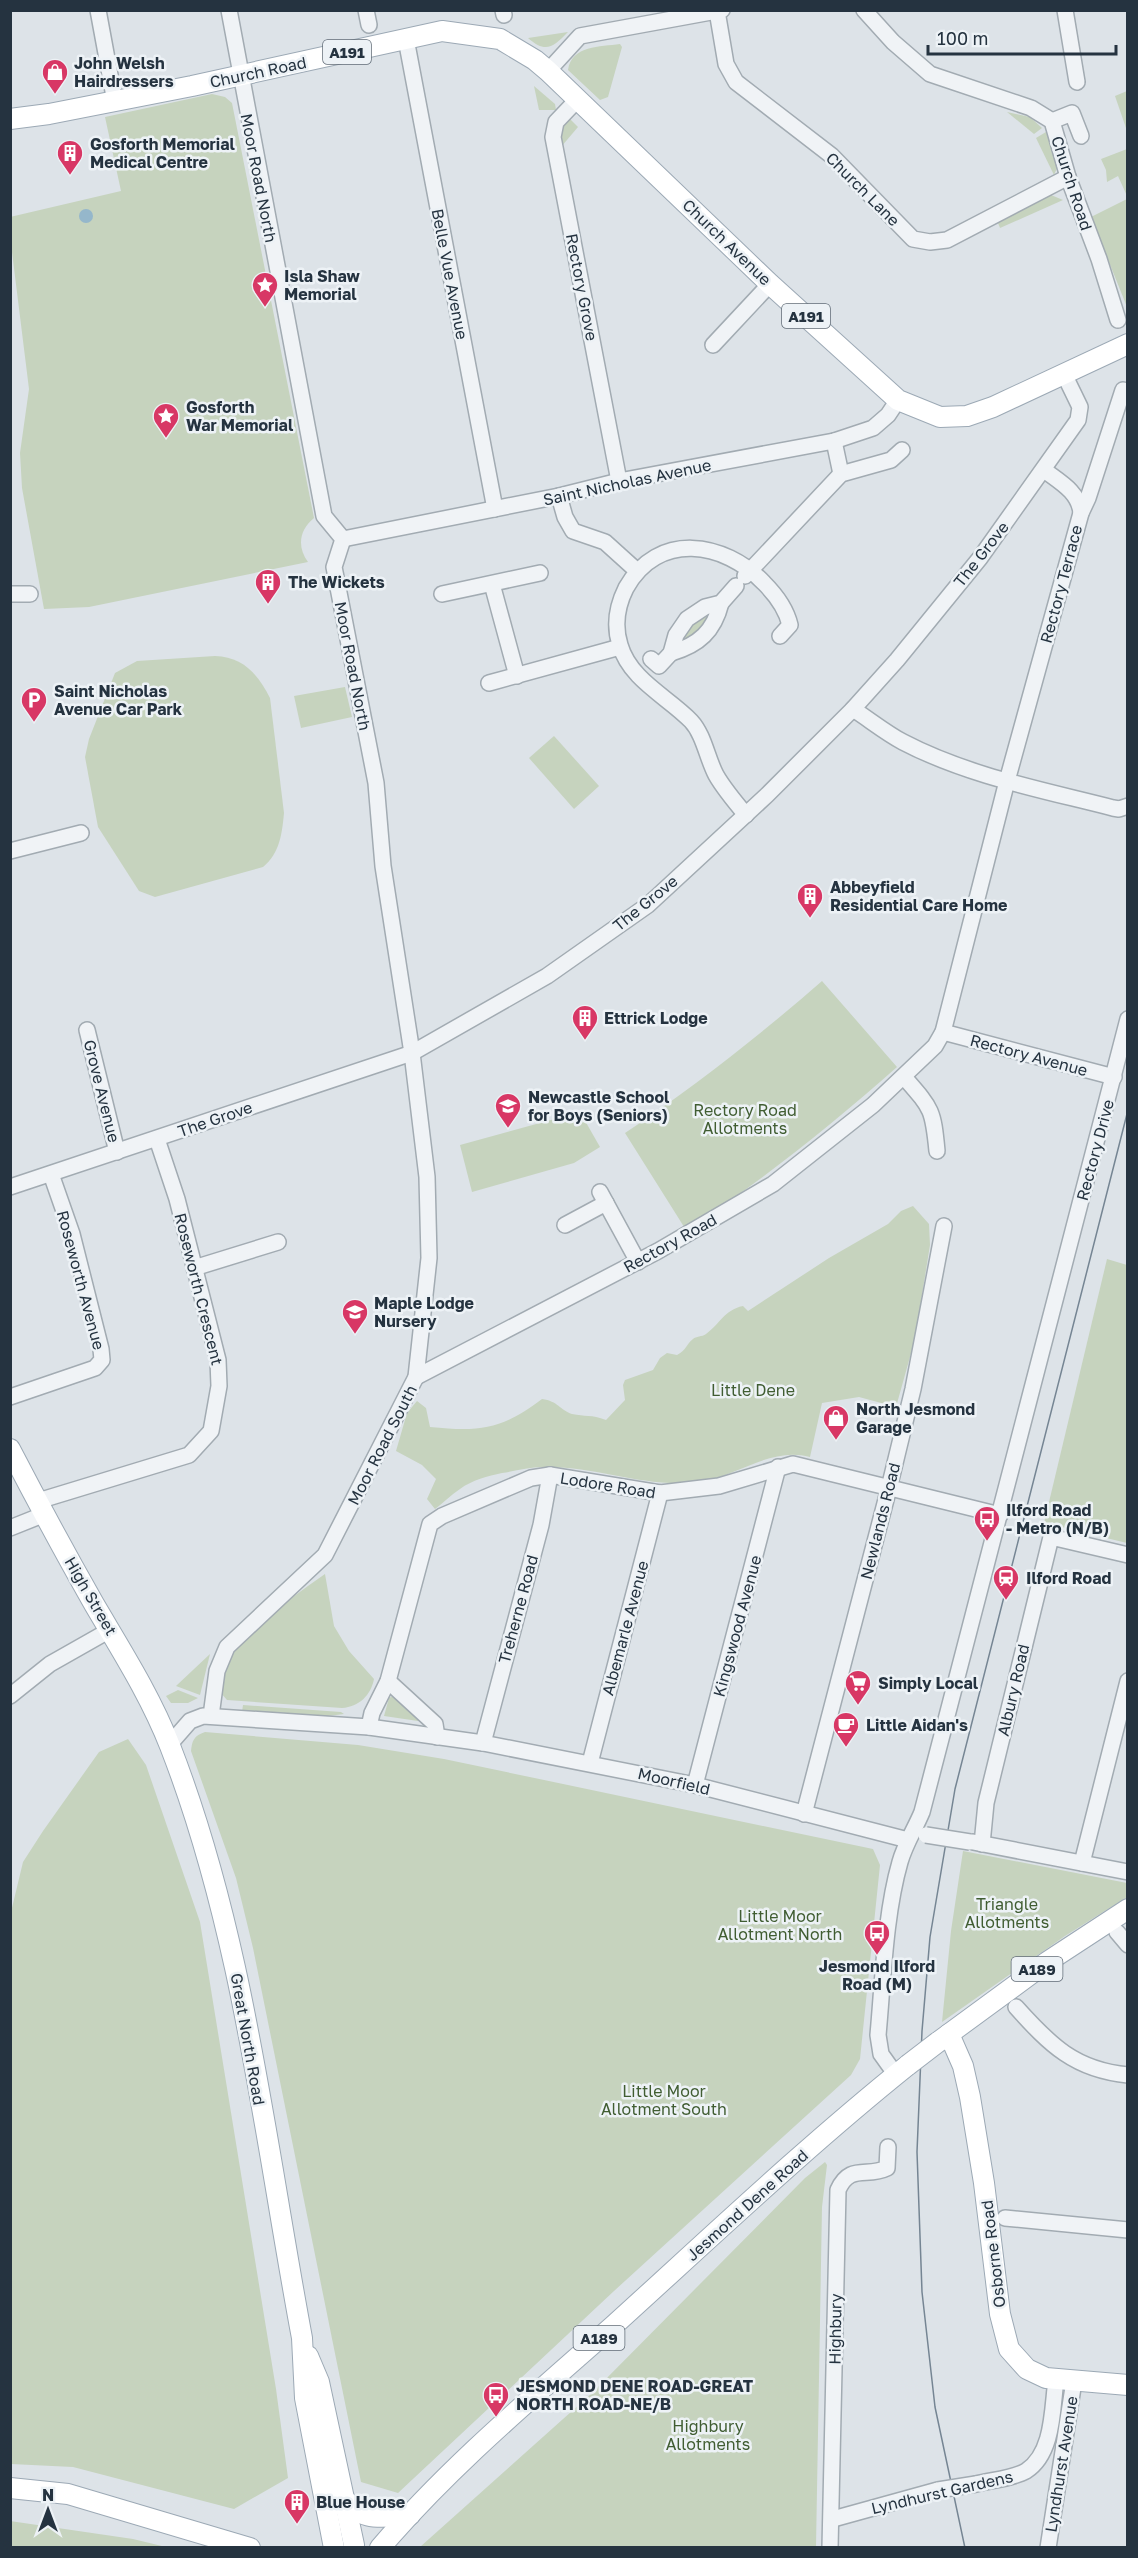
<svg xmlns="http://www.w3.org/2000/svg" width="1138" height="2558" viewBox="0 0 1138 2558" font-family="'Golos Text',sans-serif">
	<rect width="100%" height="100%" fill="#dde3e8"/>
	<g fill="#c6d3be">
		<path d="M568 32C553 47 546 54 528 38Z"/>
		<path d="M620 44 622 47 608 97 600 100 568 70C572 45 600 47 620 44Z"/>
		<polygon points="534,86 555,104 556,110 539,110"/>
		<polygon points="1127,91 1128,91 1127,131 1115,96"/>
		<path d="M212 94 225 97 232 103 314 518C299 530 297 547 308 562L89 607 44 609 22 488 20 453 29 389 11 244 10 217 121 191 105 117Z"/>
		<polygon points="1007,112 1030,117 1042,128 1034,134"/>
		<polygon points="570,119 578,127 561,147 559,127"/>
		<polygon points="1046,132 1058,166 1054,175 1036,138"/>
		<polygon points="1127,149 1128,149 1127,196 1118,176 1107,182 1106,170 1101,159"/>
		<polygon points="1051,195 1063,200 1000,228 998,223"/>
		<polygon points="1127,199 1127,307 1091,217"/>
		<polygon points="710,608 711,623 681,646 680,634"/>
		<path d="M215 656C243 657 258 674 270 698L284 813C282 833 280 853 263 867L155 897 139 891 98 827 85 757 89 739 115 673 137 661Z"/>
		<polygon points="345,687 352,717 301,728 294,696"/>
		<polygon points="554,736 599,786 574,809 529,758"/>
		<path d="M822 981 897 1067C830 1126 761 1182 686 1230L625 1133C694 1087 759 1036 822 981Z"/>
		<polygon points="580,1112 600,1147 574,1163 472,1192 460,1145"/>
		<path d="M913 1206 929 1224 930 1245 915 1339 896 1407 859 1397 822 1403 810 1457C770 1446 736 1478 697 1482 643 1488 593 1465 543 1467 529 1467 516 1471 502 1473 488 1476 472 1480 460 1489 451 1495 443 1503 435 1509L427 1499 436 1479 422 1465 396 1451 407 1413 417 1401 426 1408 430 1427C480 1432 501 1430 542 1399 558 1401 560 1410 572 1414 585 1417 591 1414 606 1420L625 1400 623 1385 625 1380 653 1370 660 1358 667 1353 677 1355C687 1350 686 1344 693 1339 696 1336 702 1337 706 1334 720 1324 724 1310 743 1306L748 1311 829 1258 888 1224 901 1211Z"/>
		<polygon points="1107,1259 1127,1265 1127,1543 1044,1523"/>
		<path d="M325 1574 334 1626 349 1651 374 1679C371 1695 359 1707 342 1708L227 1700 220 1692C220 1642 288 1601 325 1574Z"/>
		<polygon points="210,1654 200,1695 176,1686"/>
		<polygon points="178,1690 198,1698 188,1703 171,1703 166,1696"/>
		<polygon points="393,1696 418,1719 418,1721 384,1716 389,1698"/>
		<polygon points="243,1705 341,1712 344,1714 320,1717 242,1712"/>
		<path d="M205 1732 358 1745 444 1759 873 1849 880 1865 860 2059 851 2075 614 2291 398 2493 361 2482 253 1948 236 1878 191 1751C192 1740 194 1736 205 1732Z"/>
		<polygon points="128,1739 146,1765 200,1922 276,2389 288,2478 234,2509 73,2467 11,2464 11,1912 23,1862 43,1831 99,1752"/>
		<polygon points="963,1851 1127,1883 1127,1897 1065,1936 942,2022 951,1931"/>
		<polygon points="825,2162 827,2165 822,2207 816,2547 420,2547 591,2394 805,2178"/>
		<polygon points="10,2521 133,2539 166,2547 11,2547"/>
	</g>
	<circle fill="#95b7cb" cx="86" cy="216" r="7"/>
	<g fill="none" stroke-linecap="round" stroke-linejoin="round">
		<g stroke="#a2abb2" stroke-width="18">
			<g id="minor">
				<polyline points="98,10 115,102"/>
				<polyline points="366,10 369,25"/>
				<polyline points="503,10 504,15"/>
				<polyline points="864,10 893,42 930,74 1031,108 1052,121 1068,177 1099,259 1118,320"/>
				<polyline points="1065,10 1077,82"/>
				<polyline points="717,11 726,64 736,82 832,156 913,239 930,242 947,240 1068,177"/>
				<polyline points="406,39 495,509"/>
				<polyline points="548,71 580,36 722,10"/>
				<polyline points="577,100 556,122 553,137 619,481"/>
				<polyline points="1052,121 1072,113 1081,136"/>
				<polyline points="713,345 770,284"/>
				<polyline points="834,441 841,474"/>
				<path d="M1044 470C1060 482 1079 492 1081 513"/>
				<polyline points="559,496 565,517 573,531 605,542 636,570"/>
				<polyline points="343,539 559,496 619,481 834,441 873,428 888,415 898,400"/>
				<polyline points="745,576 841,474 891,460 902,450"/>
				<polyline points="492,584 517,676"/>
				<polyline points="10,594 30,594"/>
				<polyline points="442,594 540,573"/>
				<path d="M671 653C699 645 714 631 721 603"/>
				<polyline points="651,659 659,666 671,653 676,635 687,619 705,607 721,603 736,586"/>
				<polyline points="489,683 620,647"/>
				<path d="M853 709C870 720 886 733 903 742 968 776 1043 790 1113 808L1119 809 1128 806"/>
				<path d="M746 815C735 802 724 789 716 775 707 758 704 735 691 721 668 697 630 680 620 645 614 626 617 606 626 588 658 531 724 541 764 583 776 595 786 608 790 625L780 636"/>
				<polyline points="10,851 81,833"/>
				<polyline points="87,1030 117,1152"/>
				<polyline points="943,1032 1114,1077"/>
				<path d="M904 1077C932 1109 933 1109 937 1151"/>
				<polyline points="10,1187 412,1053 547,976 648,905 767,795 853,709 897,660 980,558 1078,420 1080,407 1064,374"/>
				<polyline points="600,1192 638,1262"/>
				<polyline points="565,1225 606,1203"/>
				<polyline points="194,1268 278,1242"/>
				<polyline points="416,1377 658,1251 773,1184 873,1105 935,1046 943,1032 1007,781 1081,513 1088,498 1123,390"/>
				<polyline points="10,1397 95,1368 102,1360 101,1349 72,1234 51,1174"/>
				<polyline points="38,1501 189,1455 211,1431 219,1386 218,1360 177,1199 157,1139"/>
				<polyline points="10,1528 45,1514"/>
				<polyline points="388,1681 435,1724 437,1737"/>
				<polyline points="10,1696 50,1664 110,1630"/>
				<polyline points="211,1716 217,1671 227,1647 325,1555 416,1377 429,1258 427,1177 412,1053 383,866 376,783 334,567 343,539 324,516 229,10"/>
				<polyline points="369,1727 372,1713 388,1681 430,1524 442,1516 531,1478 550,1475 660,1493 719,1486 793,1464 1000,1515"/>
				<polyline points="483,1743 541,1525 550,1475"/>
				<polyline points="169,1745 190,1721 203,1716 369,1727 483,1743 695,1785 908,1840"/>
				<polyline points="590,1763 660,1493"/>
				<polyline points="695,1785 778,1467"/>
				<polyline points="804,1814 889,1488 913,1389 944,1226"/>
				<polyline points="973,1842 1128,1872"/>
				<polyline points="982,1844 986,1803 1051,1537 1128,1555"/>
				<polyline points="1082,1863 1128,1681"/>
				<polyline points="1117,1932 1128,1945"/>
				<path d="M1016 2007C1050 2045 1075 2070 1128 2075"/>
				<path d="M896 2075 881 2054 878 2035C883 1981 885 1914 900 1862 905 1844 915 1829 922 1812L1128 1019"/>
				<polyline points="1005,2218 1128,2230"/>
				<path d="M976 2484C991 2480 1012 2479 1026 2471 1054 2453 1052 2408 1056 2380"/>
				<polyline points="833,2519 938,2490"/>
				<path d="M830 2548 838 2190C850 2163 867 2178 887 2168L888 2147"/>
				<polyline points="1048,2548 1074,2381"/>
			</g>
		</g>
		<g stroke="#9ca9b5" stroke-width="22">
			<g id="major">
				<polyline points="10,119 49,114 192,86 442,31 500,39 535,60 548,71 770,284 898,400 940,417 967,416 993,407 1128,344"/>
				<path d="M10 1449C37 1501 65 1553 94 1604 121 1650 150 1695 170 1746 243 1933 265 2141 302 2338L305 2398 334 2548"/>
				<polyline points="949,2034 963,2066 970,2097 984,2183 1000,2314 1009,2349 1027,2369 1046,2378 1128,2385"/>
				<polyline points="938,2042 1047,1962 1128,1909"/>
				<polyline points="308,2356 319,2382 354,2545"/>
				<polyline points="10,2488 68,2494 250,2548"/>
				<path d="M342 2496C361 2523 381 2517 410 2515"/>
				<path d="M380 2548C449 2467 534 2396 613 2326 710 2238 806 2147 908 2065"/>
			</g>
		</g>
		<use href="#minor" stroke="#f0f3f6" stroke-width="15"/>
		<use href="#major" stroke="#fff" stroke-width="20"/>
		<polyline stroke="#758593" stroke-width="1.5" points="965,2548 935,2407 922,2292 917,2152 922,2031 930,1937 955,1789 1128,1110"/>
		<g stroke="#a2abb2" stroke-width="18" stroke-linecap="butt">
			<g id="minor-bridge">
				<polyline points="926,1835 970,1842"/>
				<polyline points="938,2490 976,2484"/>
			</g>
		</g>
		<g stroke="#9ca9b5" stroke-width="22" stroke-linecap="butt">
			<polyline id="major-bridge" points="908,2065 938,2042"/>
		</g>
		<use href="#minor-bridge" stroke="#f0f3f6" stroke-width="15"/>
		<use href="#major-bridge" stroke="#fff" stroke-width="20"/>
	</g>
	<defs>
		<g id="shop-pin" transform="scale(1.35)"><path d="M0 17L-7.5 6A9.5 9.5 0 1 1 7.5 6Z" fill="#d83765" stroke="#edf2f6"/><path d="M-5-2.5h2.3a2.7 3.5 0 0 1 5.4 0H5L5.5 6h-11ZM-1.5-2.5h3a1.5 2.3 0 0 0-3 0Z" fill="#fff"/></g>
		<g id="building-pin" transform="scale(1.35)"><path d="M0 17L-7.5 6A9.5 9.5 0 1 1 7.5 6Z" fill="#d83765" stroke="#edf2f6"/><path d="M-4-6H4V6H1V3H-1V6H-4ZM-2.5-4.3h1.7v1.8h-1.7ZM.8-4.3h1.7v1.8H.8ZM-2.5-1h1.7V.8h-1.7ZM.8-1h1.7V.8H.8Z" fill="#fff"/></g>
		<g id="sight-pin" transform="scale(1.35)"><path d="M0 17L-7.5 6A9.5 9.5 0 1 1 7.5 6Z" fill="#d83765" stroke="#edf2f6"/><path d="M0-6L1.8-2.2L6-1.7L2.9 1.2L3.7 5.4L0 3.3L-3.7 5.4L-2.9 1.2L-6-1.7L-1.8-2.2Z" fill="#fff"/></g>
		<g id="parking-pin" transform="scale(1.35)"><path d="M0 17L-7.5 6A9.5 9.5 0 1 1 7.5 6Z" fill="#d83765" stroke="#edf2f6"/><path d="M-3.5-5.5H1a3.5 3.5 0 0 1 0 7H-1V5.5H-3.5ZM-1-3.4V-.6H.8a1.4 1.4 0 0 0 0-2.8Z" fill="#fff"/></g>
		<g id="school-pin" transform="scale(1.35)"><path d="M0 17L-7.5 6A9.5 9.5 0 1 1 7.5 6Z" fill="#d83765" stroke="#edf2f6"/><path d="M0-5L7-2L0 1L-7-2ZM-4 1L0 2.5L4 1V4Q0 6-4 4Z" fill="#fff"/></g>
		<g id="bus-pin" transform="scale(1.35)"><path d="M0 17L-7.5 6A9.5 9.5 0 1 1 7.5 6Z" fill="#d83765" stroke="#edf2f6"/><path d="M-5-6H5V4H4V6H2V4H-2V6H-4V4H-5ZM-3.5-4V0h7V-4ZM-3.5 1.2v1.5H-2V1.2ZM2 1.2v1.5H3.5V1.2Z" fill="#fff"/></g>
		<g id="station-pin" transform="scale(1.35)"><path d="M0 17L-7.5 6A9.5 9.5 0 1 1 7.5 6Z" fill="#d83765" stroke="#edf2f6"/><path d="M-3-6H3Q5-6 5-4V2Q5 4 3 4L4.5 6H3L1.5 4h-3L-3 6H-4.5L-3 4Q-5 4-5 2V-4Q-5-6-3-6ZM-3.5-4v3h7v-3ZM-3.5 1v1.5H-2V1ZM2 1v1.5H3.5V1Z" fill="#fff"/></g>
		<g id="supermarket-pin" transform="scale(1.35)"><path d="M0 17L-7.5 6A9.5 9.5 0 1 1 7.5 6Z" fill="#d83765" stroke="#edf2f6"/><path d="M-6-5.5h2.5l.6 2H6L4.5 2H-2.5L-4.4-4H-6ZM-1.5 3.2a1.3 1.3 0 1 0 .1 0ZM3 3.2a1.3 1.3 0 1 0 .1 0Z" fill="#fff"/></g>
		<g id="cafe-pin" transform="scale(1.35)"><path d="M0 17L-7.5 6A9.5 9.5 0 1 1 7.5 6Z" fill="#d83765" stroke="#edf2f6"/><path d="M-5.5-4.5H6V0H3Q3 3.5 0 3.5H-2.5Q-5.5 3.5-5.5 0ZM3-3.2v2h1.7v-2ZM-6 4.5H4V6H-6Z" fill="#fff"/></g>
	</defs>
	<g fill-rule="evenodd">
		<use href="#shop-pin" x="55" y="72"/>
		<use href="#building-pin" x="70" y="153"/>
		<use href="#sight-pin" x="265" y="285"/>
		<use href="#sight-pin" x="166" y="416"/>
		<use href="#building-pin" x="268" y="582"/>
		<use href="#parking-pin" x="34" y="700"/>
		<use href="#building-pin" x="810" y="896"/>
		<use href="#building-pin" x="585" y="1018"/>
		<use href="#school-pin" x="508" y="1106"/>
		<use href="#school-pin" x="355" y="1312"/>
		<use href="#shop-pin" x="836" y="1418"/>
		<use href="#bus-pin" x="987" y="1519"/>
		<use href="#station-pin" x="1006" y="1578"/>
		<use href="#supermarket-pin" x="858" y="1683"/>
		<use href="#cafe-pin" x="846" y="1725"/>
		<use href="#bus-pin" x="877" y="1933"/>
		<use href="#bus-pin" x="496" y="2395"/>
		<use href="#building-pin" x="297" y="2502"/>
	</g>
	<g text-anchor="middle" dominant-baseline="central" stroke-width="5" stroke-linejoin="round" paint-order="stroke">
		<g fill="#edf2f6" stroke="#616c77" stroke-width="1.5">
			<rect x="323" y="40" width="48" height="24" rx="4.5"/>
			<rect x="782" y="304" width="48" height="24" rx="4.5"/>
			<rect x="1011.5" y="1957" width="51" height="24" rx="4.5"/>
			<rect x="573.5" y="2326" width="51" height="24" rx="4.5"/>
		</g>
		<g font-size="15" font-weight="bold" fill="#253340">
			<text x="347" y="52">A191</text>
			<text x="806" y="316">A191</text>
			<text x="1037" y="1969">A189</text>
			<text x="599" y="2338">A189</text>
		</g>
		<g font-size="16" font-weight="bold" fill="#253340" stroke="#edf2f6" text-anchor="start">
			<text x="74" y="63">John Welsh<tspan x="74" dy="18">Hairdressers</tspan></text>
			<text x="90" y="144">Gosforth Memorial<tspan x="90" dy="18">Medical Centre</tspan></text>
			<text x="284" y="276">Isla Shaw<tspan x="284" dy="18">Memorial</tspan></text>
			<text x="186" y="407">Gosforth<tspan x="186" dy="18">War Memorial</tspan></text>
			<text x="288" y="582">The Wickets</text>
			<text x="54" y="691">Saint Nicholas<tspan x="54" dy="18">Avenue Car Park</tspan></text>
			<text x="830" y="887">Abbeyfield<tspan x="830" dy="18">Residential Care Home</tspan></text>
			<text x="604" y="1018">Ettrick Lodge</text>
			<text x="528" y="1097">Newcastle School<tspan x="528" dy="18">for Boys (Seniors)</tspan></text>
			<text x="374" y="1303">Maple Lodge<tspan x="374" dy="18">Nursery</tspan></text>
			<text x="856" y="1409">North Jesmond<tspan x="856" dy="18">Garage</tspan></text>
			<text x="1006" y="1510">Ilford Road<tspan x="1006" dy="18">- Metro (N/B)</tspan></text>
			<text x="1026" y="1578">Ilford Road</text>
			<text x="878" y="1683">Simply Local</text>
			<text x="866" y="1725">Little Aidan's</text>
			<text x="877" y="1966" text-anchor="middle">Jesmond Ilford<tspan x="877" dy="18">Road (M)</tspan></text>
			<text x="516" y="2386">JESMOND DENE ROAD-GREAT<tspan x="516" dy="18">NORTH ROAD-NE/B</tspan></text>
			<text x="316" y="2502">Blue House</text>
		</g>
		<g font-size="16" fill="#253340" stroke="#edf2f6">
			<text transform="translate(258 72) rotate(-12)">Church Road</text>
			<text transform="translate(259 178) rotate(79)">Moor Road North</text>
			<text transform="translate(1072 183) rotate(72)">Church Road</text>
			<text transform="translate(863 189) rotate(45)">Church Lane</text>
			<text transform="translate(727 242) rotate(44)">Church Avenue</text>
			<text transform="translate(450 274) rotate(79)">Belle Vue Avenue</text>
			<text transform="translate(582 287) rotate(79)">Rectory Grove</text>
			<text transform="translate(627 482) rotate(-12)">Saint Nicholas Avenue</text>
			<text transform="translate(981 554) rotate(-52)">The Grove</text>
			<text transform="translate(1061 584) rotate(-75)">Rectory Terrace</text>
			<text transform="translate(353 666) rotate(79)">Moor Road North</text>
			<text transform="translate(645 903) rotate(-39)">The Grove</text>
			<text transform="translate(1029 1055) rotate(15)">Rectory Avenue</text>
			<text transform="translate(102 1091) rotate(76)">Grove Avenue</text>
			<text transform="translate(215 1119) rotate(-19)">The Grove</text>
			<text transform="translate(1095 1150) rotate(-75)">Rectory Drive</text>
			<text transform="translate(670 1243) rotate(-29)">Rectory Road</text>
			<text transform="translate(81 1280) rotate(75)">Roseworth Avenue</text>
			<text transform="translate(199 1289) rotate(76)">Roseworth Crescent</text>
			<text transform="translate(382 1445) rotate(-63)">Moor Road South</text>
			<text transform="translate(608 1485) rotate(9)">Lodore Road</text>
			<text transform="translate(880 1521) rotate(-76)">Newlands Road</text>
			<text transform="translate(91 1596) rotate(60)">High Street</text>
			<text transform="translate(518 1609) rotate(-75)">Treherne Road</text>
			<text transform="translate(737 1626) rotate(-75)">Kingswood Avenue</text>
			<text transform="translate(625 1628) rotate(-75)">Albemarle Avenue</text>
			<text transform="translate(1013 1690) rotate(-77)">Albury Road</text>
			<text transform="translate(674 1781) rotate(13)">Moorfield</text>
			<text transform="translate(248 2039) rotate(80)">Great North Road</text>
			<text transform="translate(747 2205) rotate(-42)">Jesmond Dene Road</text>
			<text transform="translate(993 2254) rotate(-97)">Osborne Road</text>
			<text transform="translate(835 2329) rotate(-89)">Highbury</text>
			<text transform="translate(1061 2464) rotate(-81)">Lyndhurst Avenue</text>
			<text transform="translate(942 2492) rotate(-13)">Lyndhurst Gardens</text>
		</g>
		<g font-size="16" fill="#405d32" stroke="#edf2f6">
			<text x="745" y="1110">Rectory Road<tspan x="745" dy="18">Allotments</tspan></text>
			<text x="753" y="1390">Little Dene</text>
			<text x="1007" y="1904">Triangle<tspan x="1007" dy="18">Allotments</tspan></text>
			<text x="780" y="1916">Little Moor<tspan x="780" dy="18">Allotment North</tspan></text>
			<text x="664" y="2091">Little Moor<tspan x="664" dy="18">Allotment South</tspan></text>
			<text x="708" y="2426">Highbury<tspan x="708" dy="18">Allotments</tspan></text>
		</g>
	</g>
	<rect width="1138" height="2558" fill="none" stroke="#253340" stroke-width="24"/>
	<g transform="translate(48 2510)" stroke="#edf2f6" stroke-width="4.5" paint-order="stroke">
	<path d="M0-4.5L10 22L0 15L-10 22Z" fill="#253340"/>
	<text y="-9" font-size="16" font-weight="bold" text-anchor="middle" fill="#253340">N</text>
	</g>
	<path d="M928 45v9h188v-9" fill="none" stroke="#253340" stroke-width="3"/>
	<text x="937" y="45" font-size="18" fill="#253340" stroke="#edf2f6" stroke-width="4.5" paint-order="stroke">100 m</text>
</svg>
